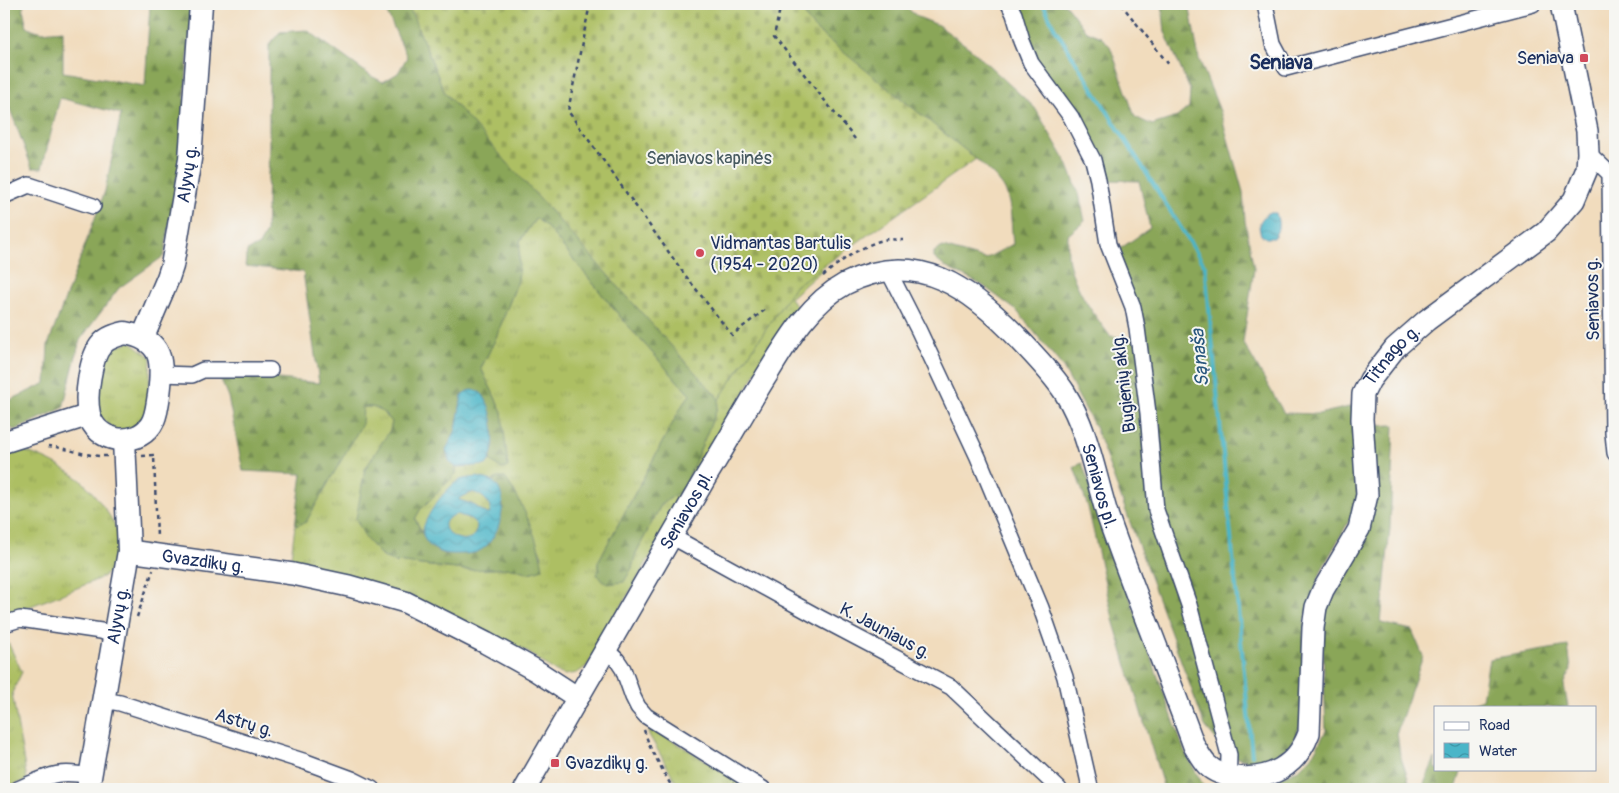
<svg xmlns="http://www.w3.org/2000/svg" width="1619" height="793" viewBox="0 0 1619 793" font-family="Pangolin,sans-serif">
	<defs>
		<pattern id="grass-tufts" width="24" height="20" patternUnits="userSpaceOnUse" patternTransform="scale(1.25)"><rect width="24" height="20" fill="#adbf63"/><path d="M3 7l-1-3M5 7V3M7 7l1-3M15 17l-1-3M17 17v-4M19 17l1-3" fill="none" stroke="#94a458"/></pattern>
		<pattern id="forest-firs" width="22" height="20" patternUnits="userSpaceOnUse" patternTransform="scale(1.25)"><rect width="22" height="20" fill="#8aa659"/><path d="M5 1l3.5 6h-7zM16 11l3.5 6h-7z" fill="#70884d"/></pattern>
		<pattern id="cemetery-stones" width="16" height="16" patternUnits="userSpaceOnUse" patternTransform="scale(1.25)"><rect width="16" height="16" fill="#adbf63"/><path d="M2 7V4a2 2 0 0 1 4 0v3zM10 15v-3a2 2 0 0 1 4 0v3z" fill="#94a458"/></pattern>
		<pattern id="water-waves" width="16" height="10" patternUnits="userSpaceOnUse" patternTransform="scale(1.25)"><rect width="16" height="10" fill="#4ab5c8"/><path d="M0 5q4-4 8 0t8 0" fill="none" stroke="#3d94a6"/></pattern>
	</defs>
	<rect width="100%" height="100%" fill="#f6f6f2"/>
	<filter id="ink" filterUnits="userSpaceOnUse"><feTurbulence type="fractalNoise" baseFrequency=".02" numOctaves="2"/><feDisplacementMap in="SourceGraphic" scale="10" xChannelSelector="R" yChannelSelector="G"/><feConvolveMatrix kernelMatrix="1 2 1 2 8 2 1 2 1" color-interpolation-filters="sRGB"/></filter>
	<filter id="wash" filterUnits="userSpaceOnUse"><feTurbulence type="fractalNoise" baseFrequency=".0096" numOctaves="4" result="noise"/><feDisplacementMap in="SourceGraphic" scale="20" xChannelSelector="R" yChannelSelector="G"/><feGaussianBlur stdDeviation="1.12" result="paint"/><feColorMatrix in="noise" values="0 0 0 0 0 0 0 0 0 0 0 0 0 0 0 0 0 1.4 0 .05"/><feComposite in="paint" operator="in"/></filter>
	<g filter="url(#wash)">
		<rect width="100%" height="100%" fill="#f1dcbd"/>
		<g fill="url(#grass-tufts)" stroke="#647760">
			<path d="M536 218 547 227 623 320 690 395 683 404 598 562 632 568 636 553 661 505 684 488 717 409 719 399 795 286 820 268 822 270 790 298 798 308 758 369 587 666 577 673 565 675 556 672 526 651 433 606 290 564 295 526 306 522 363 407C377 405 383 412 392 422L366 539 383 557 396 562 465 570 513 568 529 573 542 556 514 490 498 478 492 481 477 477 426 522 423 533 415 519 420 510 456 474V467L486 465 490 460 502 469V412L481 368 495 340 518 280 520 241Z"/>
			<polygon points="130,341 151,357 148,411 136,428 115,431 97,413 102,361 107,351"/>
			<path d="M13 448C38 454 58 464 78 478 89 485 119 525 119 537 120 548 117 564 109 572 101 579 91 582 82 586 56 597 30 606 4 616V450Z"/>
			<path d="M474 492C483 495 492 503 490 514H488L472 504 459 500V498Z"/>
			<path d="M457 514 471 519 477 525C475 558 421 526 457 514Z"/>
			<polygon points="4,634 22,672 12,693 27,780 4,788"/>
			<polygon points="652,728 753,789 680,789 648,733"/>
		</g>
		<g fill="url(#forest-firs)" stroke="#526a5c">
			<polygon points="4,4 24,4 23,9 27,27 41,32 63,30 63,72 145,86 150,4 192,4 180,160 164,256 119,288 80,340 63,408 15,430 8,427 4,419 4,403 46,383 48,345 105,191 121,114 60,98 42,168 32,168 10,109 4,109"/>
			<path d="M383 4H408L445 93 719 399 717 409 684 488 661 505 636 553 632 568 624 582 607 584 597 575 598 562 683 404 690 395 623 320 547 227 536 218 520 241 518 280 495 340 481 368 502 412 508 467 502 469 490 460 494 443 462 396 456 430 446 450 450 462 456 467V474L420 510 415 519 426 541 432 548 445 554 488 544C502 525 508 501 492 481L498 478H505C521 498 540 543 543 569L529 573 513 568 465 570 396 562 383 557 366 539 356 519 365 469 390 430 392 422C384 412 377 405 363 407L362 424 306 522 295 526 302 474 243 471 228 397 218 373 319 383 303 272 245 266 247 251 259 245 266 232 269 146V45L280 32 307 30 371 76 383 82 398 73 407 57Z"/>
			<path d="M803 4H902L918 17 938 25 971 49 1035 108 1067 163 1079 194 1085 221 1068 235C1068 244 1067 255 1069 263 1076 291 1093 313 1110 336L1130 338 1141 328 1118 250 1150 228 1139 181 1107 180 1099 159 1033 58 1015 4H1065L1086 31 1101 37 1110 46 1135 117 1152 125 1177 117 1189 107 1190 90 1165 32 1162 4H1189L1199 59 1220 111 1243 192 1245 221 1254 269 1243 342 1284 413 1319 414 1353 406 1360 479 1355 510 1322 569 1304 623 1300 727 1290 746 1259 765 1229 755 1205 726 1095 427 1062 366 1017 311 982 285 945 267 934 258V252L943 247 985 259 1013 244C1011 227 1012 206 1005 190 1000 180 984 166 976 159L816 30C808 22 803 16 803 4Z"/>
			<polygon points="1394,425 1390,528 1381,623 1412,630 1423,656 1397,732 1400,755 1410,784 1423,786 1435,758 1435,769 1462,769 1456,789 1252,789 1298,770 1312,756 1326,731 1322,625 1327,609 1347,572 1367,527 1366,426"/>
			<polygon points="1082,463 1184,750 1205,789 1164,789 1114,623 1088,507 1074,467"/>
			<polygon points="1568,646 1571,669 1564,685 1568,707 1460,707 1482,699 1489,659"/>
		</g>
		<path fill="url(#cemetery-stones)" stroke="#647760" d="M408 4H803C803 16 808 22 816 30L976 159 795 286 719 399 445 93Z"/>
		<g fill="url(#water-waves)" stroke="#327293" fill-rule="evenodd">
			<path d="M1268 213H1276C1279 222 1280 230 1273 238H1266L1261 235C1257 224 1260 220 1268 213Z"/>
			<path d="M473 390C476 391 479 392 481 393 494 405 499 451 486 465L456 467 450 462 446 450 456 430 462 396 467 391Z"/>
			<path d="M477 477C481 478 488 479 492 481 513 495 499 542 479 551 473 554 464 554 456 554 451 554 446 554 441 552 433 549 425 544 423 534 421 520 446 488 458 481 463 478 471 478 477 477ZM473 492C483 495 492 503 490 514H487L472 504 459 500V498ZM457 514 471 519 477 525C476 558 421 526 457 514Z"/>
		</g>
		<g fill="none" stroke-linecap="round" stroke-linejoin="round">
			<polyline stroke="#4ab5c8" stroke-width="4" points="1043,4 1054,27 1205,266 1252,755"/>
		</g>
	</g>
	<g filter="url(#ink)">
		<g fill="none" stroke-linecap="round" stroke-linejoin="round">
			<g stroke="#3b496c" stroke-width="18">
				<g id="street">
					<polyline points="1009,4 1014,14 1022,41 1031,63 1071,117 1093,160 1098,180 1108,244 1133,307 1137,328 1148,413 1156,510 1189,605 1229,755 1228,789"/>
					<polyline points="1265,4 1273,44 1286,68 1533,4"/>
					<polyline points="1588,153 1610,174 1613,433 1615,453"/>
					<polyline points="4,196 29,185 93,206"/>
					<polyline points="888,270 919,331 978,457 1041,608 1065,677 1090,787 1087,789"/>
					<polyline points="161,374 192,375 203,370 270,370"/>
					<polyline points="671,536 820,618 951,687 1059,789"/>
					<polyline points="4,624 20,619 101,631 115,636"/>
					<polyline points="606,650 617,660 623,669 633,697 638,707 646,716 763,789"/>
					<polyline points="103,700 120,703 306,762 352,779 372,789"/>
					<path d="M18 789C47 777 56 769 89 776"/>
				</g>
			</g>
			<g stroke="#3b496c" stroke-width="24">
				<g id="secondary">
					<polyline points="4,442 89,415"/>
					<path id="s1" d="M129 551 293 574 349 586 405 602 486 643 535 670 578 698"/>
					<path id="s2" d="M525 789C586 685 646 579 707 475 727 443 745 410 765 378 786 344 808 304 845 284 917 247 972 289 1020 340 1036 357 1053 374 1065 393 1088 430 1095 476 1108 517 1135 594 1166 669 1194 746 1198 752 1202 760 1207 765 1214 772 1226 776 1235 777 1270 781 1297 766 1309 733L1313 628 1316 607 1323 590 1359 529 1367 495 1362 419 1363 394 1370 380 1395 348 1427 320 1546 232 1574 200 1587 169 1588 153 1587 131 1561 4"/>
				</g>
			</g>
			<g stroke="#3b496c" stroke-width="25">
				<g id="primary">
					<path d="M125 333C164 340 163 362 159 395 157 405 157 416 151 425 135 448 96 443 89 414 85 397 90 357 102 344 108 337 117 335 125 333Z"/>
					<path id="s3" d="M143 337 168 278 172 266 176 243 190 159 201 4"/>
					<path id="s4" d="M88 789 129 551 124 440"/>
				</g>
			</g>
			<g stroke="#3b496c" stroke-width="2.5" stroke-dasharray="4 4" stroke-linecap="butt">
				<polyline points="590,4 568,111 685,275 732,335 766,309"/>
				<polyline points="781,4 774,36 855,139"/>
				<polyline points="1121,4 1170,66"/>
				<path d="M823 276C840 261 865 243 888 239 893 239 899 240 903 240"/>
				<path d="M48 446C68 448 87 457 107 456"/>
				<polyline points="142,456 154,455 157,538"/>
				<polyline points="137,617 153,570"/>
				<polyline points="644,730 650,747 673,789"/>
			</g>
			<use href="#street" stroke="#fff" stroke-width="15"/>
			<use href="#secondary" stroke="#fff" stroke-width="21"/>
			<use href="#primary" stroke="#fff" stroke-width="22"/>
		</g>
	</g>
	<g fill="#d1495b" stroke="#f6f6f2" stroke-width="2">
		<rect x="1579" y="53" width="10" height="10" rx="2.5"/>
		<circle cx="700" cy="253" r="5"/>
		<rect x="550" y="758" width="10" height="10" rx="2.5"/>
	</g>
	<g text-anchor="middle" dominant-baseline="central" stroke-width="4" stroke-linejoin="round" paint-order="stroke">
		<g font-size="18" fill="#1b2f5e" stroke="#f6f6f2" text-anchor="start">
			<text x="1574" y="58" text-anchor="end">Seniava</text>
			<text x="710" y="243">Vidmantas Bartulis<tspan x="710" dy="21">(1954 - 2020)</tspan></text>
			<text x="565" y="763">Gvazdikų g.</text>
		</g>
		<g font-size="18" fill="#475a60" stroke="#f6f6f2">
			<text x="709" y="158">Seniavos kapinės</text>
		</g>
		<g font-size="18" fill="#1b2f5e" stroke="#f6f6f2">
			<text stroke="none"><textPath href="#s3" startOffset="170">Alyvų g.</textPath></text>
			<text transform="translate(1593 299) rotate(-91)">Seniavos g.</text>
			<text stroke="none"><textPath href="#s2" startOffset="1795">Titnago g.</textPath></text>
			<text transform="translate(1124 383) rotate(-97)">Bugienių aklg.</text>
			<text stroke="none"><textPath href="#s2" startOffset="970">Seniavos pl.</textPath></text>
			<text stroke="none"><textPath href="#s2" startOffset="322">Seniavos pl.</textPath></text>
			<text stroke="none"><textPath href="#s1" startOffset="75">Gvazdikų g.</textPath></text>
			<text stroke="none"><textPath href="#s4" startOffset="176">Alyvų g.</textPath></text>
			<text transform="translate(885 631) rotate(28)">K. Jauniaus g.</text>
			<text transform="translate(244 723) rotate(17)">Astrų g.</text>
		</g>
		<g font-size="19" font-style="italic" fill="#29577e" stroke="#f6f6f2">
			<text transform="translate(1200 358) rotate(-95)">Sąnaša</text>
		</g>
		<g font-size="20" font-weight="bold" fill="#1b2f5e" stroke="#f6f6f2">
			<text x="1281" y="62">Seniava</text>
		</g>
	</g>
	<rect width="1619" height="793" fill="none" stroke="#f6f6f2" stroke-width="20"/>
	<rect x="1434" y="706" width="162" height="65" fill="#f6f6f2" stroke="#9ea6b7"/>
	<rect x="1444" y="722" width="25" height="8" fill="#ffffff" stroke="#9ea6b7"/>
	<text x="1479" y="730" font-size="15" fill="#1b2f5e">Road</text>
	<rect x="1444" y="743" width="25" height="15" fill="url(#water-waves)" stroke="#9ea6b7"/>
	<text x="1479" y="756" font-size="15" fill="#1b2f5e">Water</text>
</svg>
